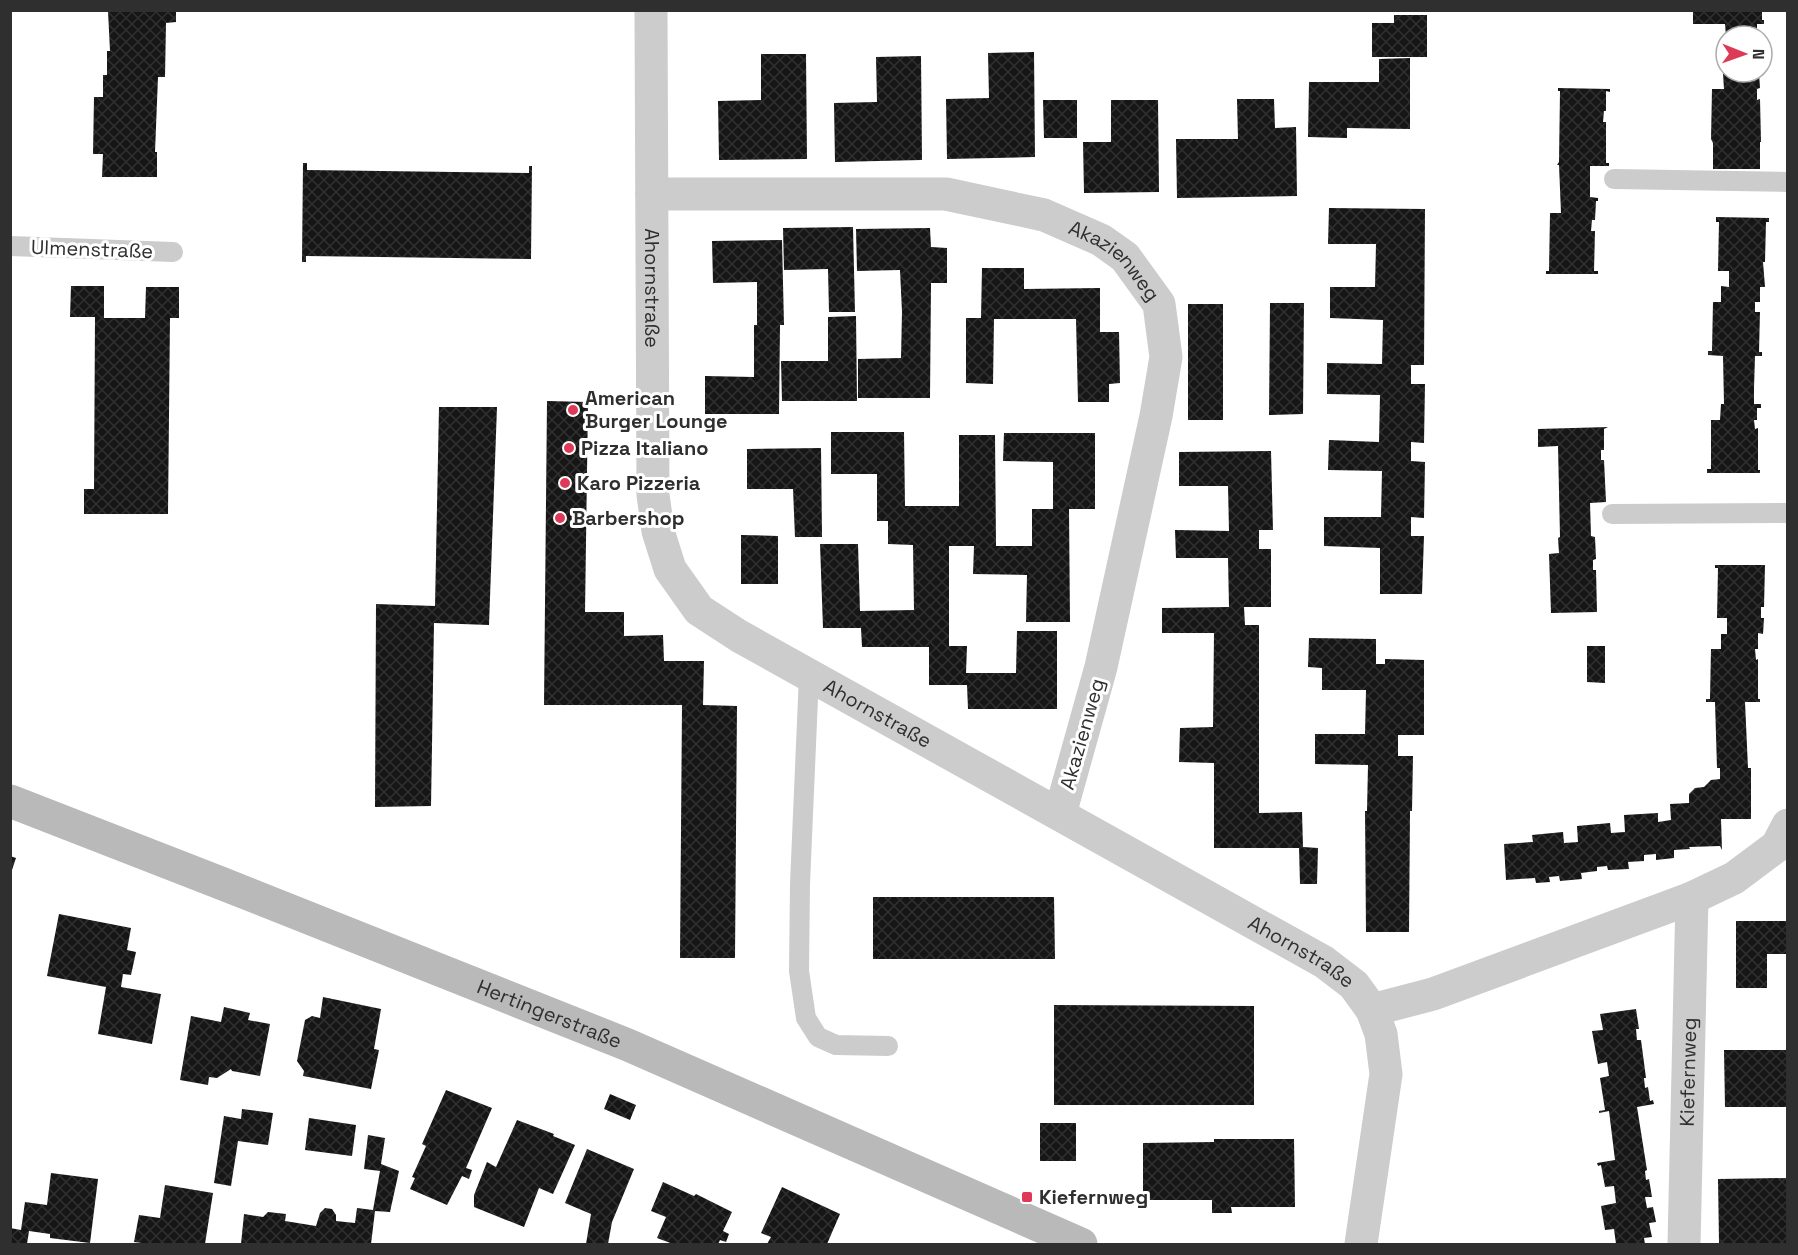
<svg xmlns="http://www.w3.org/2000/svg" width="1798" height="1255" viewBox="0 0 1798 1255" font-family="'Space Grotesk',sans-serif">
	<defs>
		<pattern id="building-cross-hatch" width="8" height="8" patternUnits="userSpaceOnUse" patternTransform="scale(1.5)"><rect width="8" height="8" fill="#161616"/><path d="M0 0l8 8M0 8l8-8" fill="none" stroke="#303030"/></pattern>
	</defs>
	<rect width="100%" height="100%" fill="#fff"/>
	<g fill="url(#building-cross-hatch)">
		<polygon points="176,10 176,22 166,23 165,77 158,77 155,152 157,152 157,177 102,177 103,154 93,154 94,97 103,97 103,75 107,75 107,51 110,51 108,11"/>
		<polygon points="1693,10 1762,10 1762,20 1764,20 1764,24 1757,24 1757,36 1726,36 1725,24 1693,24"/>
		<polygon points="1394,15 1427,15 1427,57 1372,57 1372,23 1394,23"/>
		<polygon points="1034,52 1035,157 947,159 946,99 989,98 988,53"/>
		<polygon points="761,54 806,54 807,159 719,160 718,101 761,100"/>
		<polygon points="921,56 922,160 835,162 834,103 877,102 876,57"/>
		<polygon points="1410,58 1410,129 1347,128 1347,138 1308,137 1309,82 1379,82 1379,59"/>
		<polygon points="1726,72 1759,73 1760,88 1757,89 1757,100 1760,99 1761,142 1760,142 1760,169 1713,169 1713,143 1711,139 1712,89 1724,89 1723,74"/>
		<polygon points="1558,88 1610,89 1610,92 1606,91 1606,111 1604,111 1603,122 1606,122 1606,163 1609,163 1609,166 1590,166 1590,197 1598,198 1598,201 1596,201 1595,220 1592,220 1591,231 1595,231 1594,271 1598,271 1598,274 1546,274 1546,271 1549,271 1550,213 1561,213 1559,165 1557,165 1559,162 1560,91 1558,91"/>
		<polygon points="1237,99 1274,99 1275,128 1296,127 1297,196 1177,198 1176,139 1238,139"/>
		<polygon points="1043,100 1077,100 1077,138 1044,138"/>
		<polygon points="1111,100 1158,100 1159,192 1084,193 1083,142 1111,142"/>
		<polygon points="303,163 307,163 307,170 529,173 529,166 532,166 531,259 306,256 306,262 302,262"/>
		<polygon points="1329,208 1425,209 1424,365 1411,365 1411,384 1425,384 1424,443 1411,442 1411,461 1425,462 1424,518 1411,517 1411,536 1424,536 1422,594 1380,594 1380,548 1324,546 1324,517 1381,517 1382,471 1328,470 1329,440 1379,442 1380,395 1327,394 1327,363 1382,364 1383,320 1330,318 1330,287 1375,287 1376,244 1328,244"/>
		<polygon points="1716,217 1769,218 1769,222 1766,222 1765,262 1763,262 1765,287 1760,287 1760,302 1755,302 1755,312 1760,312 1759,352 1762,352 1762,356 1755,356 1754,388 1754,404 1761,404 1761,408 1757,408 1757,420 1754,420 1755,429 1758,428 1758,470 1760,470 1760,473 1707,473 1707,469 1711,469 1711,420 1720,420 1721,404 1724,404 1723,356 1708,355 1708,351 1712,351 1713,302 1721,302 1721,286 1729,287 1729,271 1718,271 1719,222 1716,222"/>
		<polygon points="853,227 855,312 829,312 828,269 784,270 783,228"/>
		<polygon points="930,228 931,247 947,248 947,283 931,283 930,398 858,398 858,359 901,358 902,312 900,270 857,271 856,229"/>
		<polygon points="782,240 784,325 780,325 779,414 705,414 705,376 754,377 754,325 757,325 757,282 713,283 712,241"/>
		<polygon points="982,268 1024,268 1024,289 1100,288 1100,332 1119,332 1120,383 1109,384 1109,402 1078,402 1076,319 994,319 993,384 966,383 966,318 981,318"/>
		<polygon points="71,286 104,286 104,318 145,318 146,287 179,287 179,318 170,318 168,514 84,514 84,489 94,489 95,317 70,317"/>
		<polygon points="1270,303 1304,303 1303,414 1269,415"/>
		<rect x="1188" y="304" width="35" height="116"/>
		<polygon points="856,316 857,401 782,401 781,361 828,361 828,317"/>
		<polygon points="547,401 588,402 585,612 624,612 624,636 663,635 664,661 704,661 703,705 737,706 735,958 680,958 682,705 544,705"/>
		<polygon points="439,407 497,407 489,625 434,623 431,806 375,807 376,604 435,606"/>
		<polygon points="1608,427 1604,429 1604,450 1601,450 1601,460 1604,460 1606,502 1590,503 1591,536 1595,537 1596,559 1593,560 1593,570 1596,570 1597,612 1551,613 1549,554 1559,553 1558,538 1560,537 1558,446 1538,447 1538,429"/>
		<polygon points="831,432 904,432 905,506 959,506 959,435 995,435 996,546 1032,546 1032,509 1053,509 1053,462 1003,461 1004,433 1095,433 1095,509 1069,509 1070,622 1026,622 1027,575 973,574 974,546 949,546 949,646 967,646 966,673 1016,673 1017,631 1057,631 1057,709 968,709 967,685 929,685 929,647 862,647 861,628 823,628 820,544 858,544 860,611 914,610 913,545 888,544 888,521 877,521 877,474 831,474"/>
		<polygon points="821,448 822,537 795,537 793,489 747,489 747,449"/>
		<polygon points="1271,451 1273,530 1259,530 1259,549 1271,549 1271,607 1244,607 1245,625 1259,625 1259,813 1302,812 1303,847 1318,848 1317,884 1300,884 1299,848 1214,848 1214,763 1179,762 1180,728 1213,727 1214,633 1162,633 1162,608 1229,607 1228,558 1176,558 1175,530 1229,531 1228,486 1179,486 1179,452"/>
		<polygon points="741,535 778,536 778,584 741,584"/>
		<polygon points="1715,565 1765,565 1764,607 1761,607 1761,618 1764,618 1763,634 1758,633 1758,649 1755,649 1756,660 1758,659 1758,699 1760,699 1760,702 1745,702 1748,768 1751,768 1751,819 1721,819 1722,850 1720,846 1689,847 1690,849 1674,850 1674,858 1656,860 1656,854 1644,855 1644,861 1628,862 1629,869 1608,870 1607,866 1597,867 1597,871 1581,873 1582,879 1560,881 1559,876 1549,877 1550,882 1536,883 1535,878 1506,880 1504,844 1533,842 1532,835 1563,832 1564,843 1578,842 1577,826 1610,823 1611,833 1625,832 1624,815 1658,813 1658,822 1671,820 1670,804 1689,803 1689,794 1695,788 1704,787 1711,780 1720,779 1720,768 1717,768 1715,702 1706,702 1706,699 1710,699 1711,649 1721,649 1721,634 1727,634 1727,618 1717,618 1718,568 1715,568"/>
		<polygon points="1309,638 1376,639 1376,664 1385,664 1385,659 1424,660 1424,735 1398,735 1398,756 1413,756 1412,811 1410,811 1409,932 1366,932 1365,811 1367,811 1368,765 1315,764 1315,734 1365,734 1366,690 1322,690 1322,668 1308,667"/>
		<polygon points="1587,646 1605,646 1605,683 1587,682"/>
		<polygon points="10,856 16,858 11,873 10,873"/>
		<polygon points="873,897 1054,897 1055,959 873,959"/>
		<polygon points="59,914 131,928 127,950 136,952 131,975 123,974 121,987 161,994 152,1044 98,1034 106,987 47,976"/>
		<polygon points="1736,921 1788,921 1788,954 1767,954 1767,988 1736,988"/>
		<polygon points="323,997 381,1009 374,1049 379,1050 371,1089 303,1076 304,1071 297,1061 305,1020 312,1016 320,1018"/>
		<polygon points="1054,1005 1254,1006 1254,1105 1054,1105"/>
		<polygon points="224,1007 250,1013 248,1020 270,1024 260,1076 232,1071 231,1069 217,1078 209,1077 208,1085 180,1080 191,1016 221,1022"/>
		<polygon points="1636,1009 1639,1029 1636,1029 1637,1040 1641,1040 1646,1078 1644,1078 1645,1088 1648,1087 1650,1101 1653,1100 1654,1104 1637,1107 1647,1170 1645,1171 1646,1180 1649,1179 1652,1197 1645,1197 1647,1208 1653,1207 1656,1222 1649,1223 1652,1237 1644,1238 1645,1244 1616,1244 1614,1229 1605,1230 1601,1206 1616,1203 1614,1186 1605,1187 1601,1165 1598,1166 1597,1163 1615,1160 1609,1111 1599,1113 1599,1111 1605,1110 1600,1078 1609,1076 1607,1062 1598,1064 1592,1031 1603,1030 1600,1014"/>
		<polygon points="1724,1050 1788,1050 1788,1107 1725,1107"/>
		<polygon points="446,1090 492,1108 466,1168 472,1170 469,1179 462,1176 447,1205 410,1189 415,1178 412,1177 426,1146 422,1144"/>
		<polygon points="610,1094 636,1105 630,1120 604,1109"/>
		<polygon points="242,1109 273,1113 268,1145 238,1141 231,1186 214,1183 224,1116 241,1119"/>
		<polygon points="309,1118 356,1125 352,1156 305,1150"/>
		<polygon points="517,1120 554,1134 553,1136 575,1145 553,1194 539,1188 524,1227 474,1207 474,1195 487,1162 496,1167"/>
		<rect x="1040" y="1123" width="36" height="38"/>
		<polygon points="368,1135 385,1138 381,1164 399,1171 390,1212 375,1211 371,1244 241,1244 244,1214 263,1217 268,1212 286,1214 285,1221 316,1226 320,1213 325,1208 332,1209 336,1215 336,1221 355,1223 357,1208 373,1210 380,1171 364,1169"/>
		<polygon points="1214,1139 1294,1139 1295,1207 1231,1207 1232,1213 1212,1213 1212,1200 1143,1200 1143,1143 1214,1142"/>
		<polygon points="587,1149 634,1169 612,1222 608,1244 586,1244 591,1214 565,1203"/>
		<polygon points="51,1173 98,1179 90,1243 50,1238 50,1234 29,1231 27,1244 10,1244 10,1228 21,1230 25,1202 47,1205"/>
		<polygon points="1788,1178 1788,1243 1719,1243 1718,1179"/>
		<polygon points="663,1182 694,1196 696,1194 732,1212 723,1231 729,1234 726,1242 720,1240 718,1244 673,1244 657,1238 666,1217 651,1211"/>
		<polygon points="165,1185 213,1193 205,1244 149,1244 134,1242 139,1215 160,1218"/>
		<polygon points="782,1187 840,1214 827,1244 767,1244 771,1237 761,1233"/>
	</g>
	<g fill="none" stroke-linecap="round" stroke-linejoin="round">
		<g stroke="#ccc" stroke-width="20">
			<polyline points="1614,179 1788,182"/>
			<polyline points="10,246 173,252"/>
			<polyline points="1612,514 1788,513"/>
			<polyline points="809,675 800,884 799,971 806,1018 818,1037 836,1045 888,1046"/>
		</g>
		<g stroke="#ccc" stroke-width="33">
			<path id="s1" d="M651 10 653 495 658 531 670 569 699 610 739 636 1324 962 1354 985 1372 1010 1381 1034 1386 1074 1361 1244"/>
			<path id="s2" d="M652 194H946L1044 215 1101 240 1125 257 1159 304 1166 357 1156 416 1101 667 1060 814"/>
			<polyline points="1372,1010 1433,994 1692,898 1734,878 1777,846 1788,825"/>
			<path id="s3" d="M1684 1244 1692 898"/>
		</g>
		<path stroke="#b9b9b9" stroke-width="33" id="s4" d="M10 801 218 882 628 1045 1081 1244"/>
	</g>
	<g fill="#dd3a58" stroke="#fff" stroke-width="2">
		<circle cx="573" cy="410" r="6"/>
		<circle cx="569" cy="448" r="6"/>
		<circle cx="565" cy="483" r="6"/>
		<circle cx="560" cy="518" r="6"/>
		<rect x="1021" y="1191" width="12" height="12" rx="3"/>
	</g>
	<g text-anchor="middle" dominant-baseline="central" stroke-width="6" stroke-linejoin="round" paint-order="stroke">
		<g font-size="20" fill="#2f2f2f" stroke="#fff">
			<text transform="translate(92 249) rotate(2)">Ulmenstraße</text>
			<text stroke="none"><textPath href="#s2" startOffset="480">Akazienweg</textPath></text>
			<text stroke="none"><textPath href="#s1" startOffset="278">Ahornstraße</textPath></text>
			<text stroke="none"><textPath href="#s1" startOffset="818">Ahornstraße</textPath></text>
			<text transform="translate(1082 734) rotate(-74)">Akazienweg</text>
			<text stroke="none"><textPath href="#s1" startOffset="1304">Ahornstraße</textPath></text>
			<text stroke="none"><textPath href="#s4" startOffset="580">Hertingerstraße</textPath></text>
			<text stroke="none"><textPath href="#s3" startOffset="172">Kiefernweg</textPath></text>
		</g>
		<g font-size="20" font-weight="bold" fill="#2f2f2f" stroke="#fff" text-anchor="start">
			<text x="585" y="398">American<tspan x="585" dy="23">Burger Lounge</tspan></text>
			<text x="581" y="448">Pizza Italiano</text>
			<text x="577" y="483">Karo Pizzeria</text>
			<text x="572" y="518">Barbershop</text>
			<text x="1039" y="1197">Kiefernweg</text>
		</g>
	</g>
	<rect width="1798" height="1255" fill="none" stroke="#2f2f2f" stroke-width="24"/>
	<g transform="translate(1744 54) rotate(91)"><circle r="28" fill="#ffffff" stroke="#acacac" stroke-width="1.5"/>
	<path d="M0-4.5L10 22L0 15L-10 22Z" fill="#dd3a58"/>
	<text y="-9" font-size="16" font-weight="bold" text-anchor="middle" fill="#2f2f2f">N</text>
	</g>
</svg>
